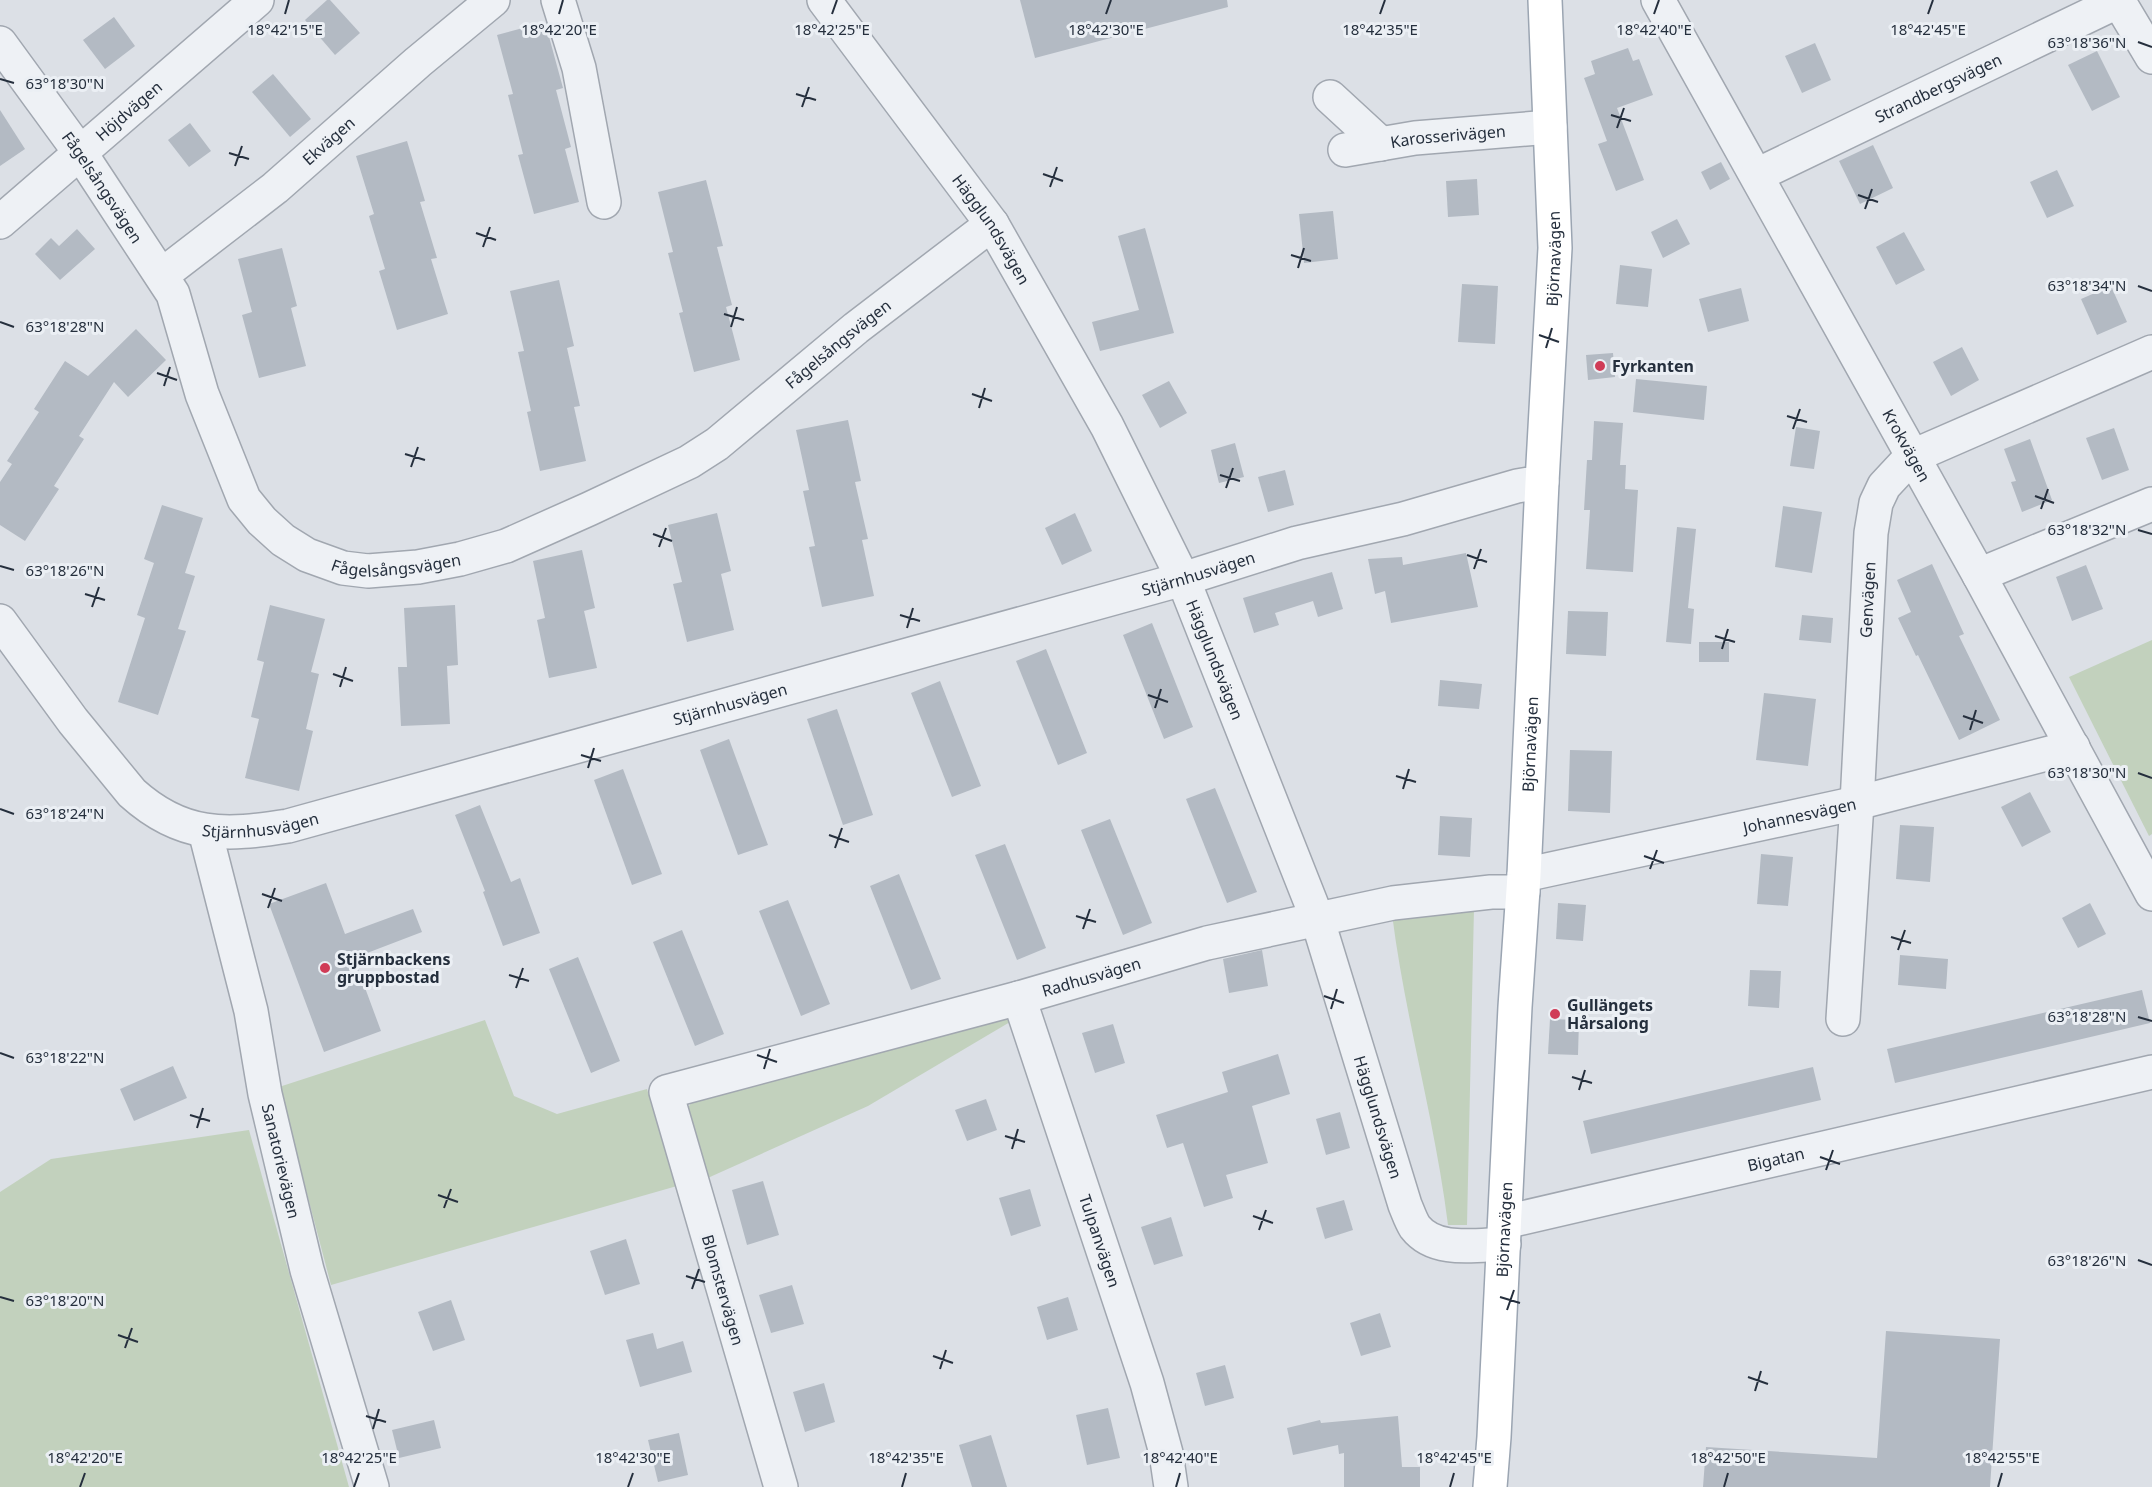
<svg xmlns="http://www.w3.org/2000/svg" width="2152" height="1487" viewBox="0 0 2152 1487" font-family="'Noto Sans',sans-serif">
	<rect width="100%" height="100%" fill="#dce0e6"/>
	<g fill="#c2d1bd">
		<polygon points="2152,640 2152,834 2149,836 2069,677"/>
		<path d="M1474 908 1467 1225H1448C1435 1120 1405 1018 1392 914Z"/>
		<polygon points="1004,1017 1010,1022 868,1106 701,1181 682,1125 689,1106 698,1093"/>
		<polygon points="485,1020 514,1096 557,1114 647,1089 677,1186 331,1285 279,1087"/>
		<polygon points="249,1130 349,1487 0,1487 0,1192 51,1159"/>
	</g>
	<g fill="#b3bac3">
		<polygon points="327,0 330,0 360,33 335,55 305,20"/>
		<polygon points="1020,0 1227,0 1228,7 1035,58"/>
		<polygon points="114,17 135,46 105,69 83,40"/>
		<polygon points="545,22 563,88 556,90 571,147 565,149 579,202 534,214 518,155 523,154 508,95 513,94 497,35"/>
		<polygon points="1815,43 1831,80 1802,93 1785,56"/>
		<polygon points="1628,48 1633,61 1639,59 1653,95 1617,108 1644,180 1616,191 1598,144 1607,141 1584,78 1595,74 1591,61"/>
		<polygon points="2097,51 2120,97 2092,111 2068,65"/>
		<polygon points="273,74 311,119 290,137 252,92"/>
		<polygon points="0,110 25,149 0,166"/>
		<polygon points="190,123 211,151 189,167 168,140"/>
		<polygon points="407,141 425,201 420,202 437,258 431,259 448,314 397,330 379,271 385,269 369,216 374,214 356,156"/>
		<polygon points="1873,145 1893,188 1860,204 1839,161"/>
		<polygon points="1721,162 1730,179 1710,190 1701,172"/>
		<polygon points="2057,170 2074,206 2047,218 2030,182"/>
		<polygon points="1477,179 1479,215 1448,217 1446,181"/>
		<polygon points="706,180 723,246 717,247 732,305 726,307 740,360 694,372 679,313 683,312 668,253 673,252 658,192"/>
		<polygon points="1333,211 1338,259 1304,263 1299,214"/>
		<polygon points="1677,219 1690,244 1663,258 1651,232"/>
		<polygon points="1145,228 1174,333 1100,351 1092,322 1139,310 1118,236"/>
		<polygon points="77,229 95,249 60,280 35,254 51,238 59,246"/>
		<polygon points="1904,232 1925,270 1896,285 1876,247"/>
		<polygon points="282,248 297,306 291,308 306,366 259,378 242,315 252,312 238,259"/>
		<polygon points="1620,265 1652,269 1648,307 1616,304"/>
		<polygon points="559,280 574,346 567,348 580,406 574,407 586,461 540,471 527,412 531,411 518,352 524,351 510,291"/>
		<polygon points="1462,284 1498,286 1495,344 1458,342"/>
		<polygon points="2111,286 2127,322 2097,335 2081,299"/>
		<polygon points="1741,288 1749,321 1708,332 1699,299"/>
		<polygon points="136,329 166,360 128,397 114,382 79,436 84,439 54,486 59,489 25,541 0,525 0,482 12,464 7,461 39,412 34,409 65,361 88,376"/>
		<polygon points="1962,347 1979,380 1951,396 1933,362"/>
		<polygon points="1613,353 1615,377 1588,380 1586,355"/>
		<polygon points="1636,379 1707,386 1704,420 1633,412"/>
		<polygon points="1169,381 1187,413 1160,428 1142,395"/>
		<polygon points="848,420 861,481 855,482 868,539 862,540 874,596 822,607 809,547 815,546 803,491 809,490 796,430"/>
		<polygon points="1594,421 1623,423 1620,465 1626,465 1625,489 1638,490 1633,572 1586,569 1590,510 1584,510 1587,460 1592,460"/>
		<polygon points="1796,427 1820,431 1814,469 1790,466"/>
		<polygon points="2114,428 2129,470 2102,480 2086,438"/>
		<polygon points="2030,439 2052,500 2022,512 2011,482 2016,481 2004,449"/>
		<polygon points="1235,443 1244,477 1219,483 1211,450"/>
		<polygon points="1285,470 1294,505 1268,512 1258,477"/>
		<polygon points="162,505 203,518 185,573 195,576 178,629 186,631 158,715 118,702 145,618 137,615 154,563 144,559"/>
		<polygon points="1783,506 1822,512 1812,573 1775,567"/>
		<polygon points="717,513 731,571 721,574 734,630 687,642 673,584 682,582 668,525"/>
		<polygon points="1075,513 1092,551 1062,565 1045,528"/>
		<polygon points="1677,527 1696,529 1688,608 1694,609 1691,644 1666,642"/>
		<polygon points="582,550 595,608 584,611 597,668 549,678 537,620 545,618 533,561"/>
		<polygon points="1466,553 1478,607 1391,623 1385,591 1375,594 1368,559 1402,557 1403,565"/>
		<polygon points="1932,564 1964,634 1959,636 2000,720 1959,740 1918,655 1916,656 1898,618 1911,612 1897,580"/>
		<polygon points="2086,565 2103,609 2072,621 2056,577"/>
		<polygon points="1332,572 1343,609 1318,617 1313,601 1275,613 1279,625 1254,633 1243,598"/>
		<polygon points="270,605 325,619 311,672 319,674 306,729 313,731 299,791 245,778 259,719 251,717 264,662 257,660"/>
		<polygon points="455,605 458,665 447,666 450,724 401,726 398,667 407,667 404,608"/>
		<polygon points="1568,611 1608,612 1606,656 1566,654"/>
		<polygon points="1802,615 1833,618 1831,643 1799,640"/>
		<polygon points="1152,623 1193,727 1164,739 1123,635"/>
		<rect x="1699" y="642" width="30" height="20"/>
		<polygon points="1046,649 1087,753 1058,765 1016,661"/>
		<polygon points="1440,680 1482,684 1479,709 1438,706"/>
		<polygon points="940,681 981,786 952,797 911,693"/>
		<polygon points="1764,693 1816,699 1808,766 1756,760"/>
		<polygon points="837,709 873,815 843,825 807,719"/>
		<polygon points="729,739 768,845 738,855 700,750"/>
		<polygon points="1570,750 1612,751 1610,813 1568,811"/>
		<polygon points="623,769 662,874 632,885 594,780"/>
		<polygon points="1215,788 1257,892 1227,903 1186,799"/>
		<polygon points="2030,792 2051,832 2022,847 2001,807"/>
		<polygon points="480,805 511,882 520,878 540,933 503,946 483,892 485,891 455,815"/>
		<polygon points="1440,816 1472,818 1470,857 1438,855"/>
		<polygon points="1110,819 1152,923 1123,935 1081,830"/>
		<polygon points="1900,825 1934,827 1930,882 1896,879"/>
		<polygon points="1005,844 1046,948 1017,960 975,855"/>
		<polygon points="1761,854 1793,857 1788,906 1757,904"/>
		<polygon points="899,874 941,979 911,990 870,886"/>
		<polygon points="326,883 345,934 413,909 422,932 354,958 381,1031 324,1052 269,904"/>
		<polygon points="788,900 830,1004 801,1016 759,911"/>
		<polygon points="1558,903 1586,905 1583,941 1556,939"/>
		<polygon points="2090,903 2106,934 2078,948 2062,918"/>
		<polygon points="682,930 724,1034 695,1046 653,942"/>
		<polygon points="1262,950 1268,986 1229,993 1223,959"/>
		<polygon points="1900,955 1948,959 1946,989 1898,985"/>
		<polygon points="578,957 620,1061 591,1073 549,969"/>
		<polygon points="1750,970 1781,971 1779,1008 1748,1006"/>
		<polygon points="2142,990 2150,1023 1895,1083 1887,1049"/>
		<polygon points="1550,1019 1579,1020 1578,1055 1548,1054"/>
		<polygon points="1113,1024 1125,1063 1095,1073 1082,1033"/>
		<polygon points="1278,1054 1290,1094 1252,1106 1268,1163 1226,1175 1233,1198 1204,1207 1183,1143 1167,1148 1156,1115 1228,1092 1222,1072"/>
		<polygon points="173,1066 187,1098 134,1121 120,1089"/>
		<polygon points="1813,1067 1821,1100 1591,1154 1583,1121"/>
		<polygon points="986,1099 997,1130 967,1141 955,1110"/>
		<polygon points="1340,1112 1350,1148 1326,1155 1316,1119"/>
		<polygon points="763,1181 779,1235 747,1245 732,1190"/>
		<polygon points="1030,1189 1041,1226 1011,1236 999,1198"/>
		<polygon points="1344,1200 1353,1230 1325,1239 1316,1208"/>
		<polygon points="1171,1217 1183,1256 1154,1265 1141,1227"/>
		<polygon points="626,1239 640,1284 605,1295 590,1251"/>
		<polygon points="792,1285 804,1324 771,1333 759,1295"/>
		<polygon points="1068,1297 1078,1330 1047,1340 1037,1307"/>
		<polygon points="451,1300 465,1340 433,1351 418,1312"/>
		<polygon points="1380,1313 1391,1347 1361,1356 1350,1323"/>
		<polygon points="1886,1331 2000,1339 1990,1487 1703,1487 1706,1447 1877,1458"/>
		<polygon points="653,1333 657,1349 683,1341 692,1372 640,1387 626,1340"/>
		<polygon points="1225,1365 1234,1398 1205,1406 1196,1373"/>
		<polygon points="824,1383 835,1422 805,1432 793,1392"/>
		<polygon points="1108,1408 1120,1458 1087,1465 1076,1415"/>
		<polygon points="1398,1416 1402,1467 1420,1467 1420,1487 1344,1487 1344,1453 1339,1454 1338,1445 1293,1455 1287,1428 1320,1420 1321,1423"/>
		<polygon points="434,1420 441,1448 399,1458 392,1430"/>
		<polygon points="679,1433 688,1475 658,1482 648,1440"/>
		<polygon points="991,1435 1007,1487 972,1487 959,1445"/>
	</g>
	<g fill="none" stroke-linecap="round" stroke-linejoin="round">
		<g stroke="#a1a7b0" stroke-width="36">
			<g id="minor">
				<polyline points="558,0 579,68 604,202"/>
				<path id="s1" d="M824 0 992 224 1107 426 1183 579 1317 918 1405 1205C1408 1212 1411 1221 1415 1227 1435 1253 1475 1245 1504 1244"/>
				<path id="s2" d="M1658 0 1979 575 2152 894"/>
				<polyline points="2118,0 2152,57"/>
				<path id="s3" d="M0 43 81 154 173 294 202 394 244 499 262 521 283 540 307 555 343 568 368 571 418 567 460 559 506 546 589 509 689 462 717 444 856 328 992 224"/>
				<polyline points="1330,97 1381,144"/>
				<path id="s4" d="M1345 150 1415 138 1550 127"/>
				<path id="s5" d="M1757 175 2119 1"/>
				<path id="s6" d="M0 222 257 0"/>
				<path id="s7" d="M162 275 275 188 418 62 493 0"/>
				<polyline points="1979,575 2152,504"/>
				<path id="s8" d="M0 621 73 721 132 793C182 838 225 836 288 826L1183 579 1297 543 1403 519 1517 486 1542 482"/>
				<path id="s9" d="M205 831 251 1011 265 1094 307 1270 372 1487"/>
				<path id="s10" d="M1524 875 1857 803 2073 747"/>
				<path id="s11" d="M1019 998 1147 1383 1166 1453 1171 1487"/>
				<path id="s12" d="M1843 1019 1857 803 1871 533 1876 503 1884 486 1911 457 2152 352"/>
				<path id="s13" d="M1505 1222 2152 1072"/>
				<path id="s14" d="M781 1487 666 1092 1019 998 1207 943 1393 903 1491 892H1523"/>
			</g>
		</g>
		<g stroke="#9ba5b2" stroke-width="36">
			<g id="major">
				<path id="s15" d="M1490 1487 1494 1437 1515 1007 1524 875 1542 482 1555 248 1545 0"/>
			</g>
		</g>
		<use href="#minor" stroke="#eef1f5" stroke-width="33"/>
		<use href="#major" stroke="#fff" stroke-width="33"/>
	</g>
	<path fill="none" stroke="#252f3d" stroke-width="2" d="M285 14 289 0M559 14 563 0M832 14 837 0M1106 14 1111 0M1380 14 1385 0M1654 14 1659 0M1928 14 1933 0M2138 42 2152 47M0 79 14 83M796 94 816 100M802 107 809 87M1611 115 1631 121M1617 128 1624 108M229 153 249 159M235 166 242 146M1043 174 1063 181M1050 187 1057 167M1858 195 1878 202M1865 209 1872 189M476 233 496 240M483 247 490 227M1291 255 1311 261M1298 268 1304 248M2138 286 2152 291M724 314 744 320M0 322 14 327M731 327 737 307M1539 335 1559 342M1546 348 1552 328M157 373 177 380M164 386 170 367M972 394 992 401M979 408 985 388M1787 416 1807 422M1793 429 1800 409M405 454 425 460M411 467 418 447M1220 475 1240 481M1226 488 1233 468M2035 496 2054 503M2041 509 2048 489M2138 530 2152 534M653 534 672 541M659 547 666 528M1467 555 1487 562M0 566 14 570M1474 569 1481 549M85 594 105 600M92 607 99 587M900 615 920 621M907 628 913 608M1715 636 1735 642M1722 649 1728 629M333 674 353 681M340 687 346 667M1148 695 1168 702M1155 708 1161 689M1963 716 1983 723M1970 730 1976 710M581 755 601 761M588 768 594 748M2138 773 2152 778M1396 776 1416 782M1403 789 1409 769M0 809 14 814M829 835 849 842M835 848 842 828M1644 856 1664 863M1650 869 1657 850M262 894 282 901M268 908 275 888M1076 916 1096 922M1083 929 1090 909M1891 937 1911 943M1898 950 1905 930M509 975 529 981M516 988 523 968M1324 996 1344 1003M1331 1009 1337 989M2138 1017 2152 1021M0 1053 14 1058M757 1055 777 1062M764 1069 770 1049M1572 1077 1592 1083M1579 1090 1585 1070M190 1115 210 1121M197 1128 203 1108M1005 1136 1025 1142M1012 1149 1018 1129M1820 1157 1840 1164M1826 1170 1833 1150M438 1195 458 1202M444 1208 451 1189M1253 1216 1273 1223M1259 1230 1266 1210M2138 1260 2152 1265M686 1276 705 1282M692 1289 699 1269M0 1297 14 1301M1500 1297 1520 1303M1507 1310 1514 1290M118 1335 138 1342M125 1348 132 1328M933 1356 953 1363M940 1369 946 1350M1748 1377 1768 1384M1755 1391 1761 1371M366 1416 386 1422M373 1429 379 1409M80 1487 85 1473M354 1487 359 1473M628 1487 633 1473M902 1487 906 1473M1176 1487 1180 1473M1450 1487 1454 1473M1724 1487 1728 1473M1998 1487 2002 1473"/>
	<g fill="#d03c57" stroke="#ebeff4" stroke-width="2">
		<circle cx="1600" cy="366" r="6"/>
		<circle cx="325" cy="968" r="6"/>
		<circle cx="1555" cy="1014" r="6"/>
	</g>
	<g text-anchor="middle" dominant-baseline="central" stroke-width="6" stroke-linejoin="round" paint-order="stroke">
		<g font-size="16" fill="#252f3d" stroke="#ebeff4">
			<text stroke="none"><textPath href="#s5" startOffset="201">Strandbergsvägen</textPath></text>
			<text stroke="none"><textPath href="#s6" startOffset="170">Höjdvägen</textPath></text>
			<text stroke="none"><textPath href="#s4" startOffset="104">Karosserivägen</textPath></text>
			<text stroke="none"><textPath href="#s7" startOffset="214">Ekvägen</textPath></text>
			<text stroke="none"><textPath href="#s3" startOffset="177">Fågelsångsvägen</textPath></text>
			<text stroke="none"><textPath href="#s1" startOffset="284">Hägglundsvägen</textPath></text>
			<text stroke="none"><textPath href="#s15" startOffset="1230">Björnavägen</textPath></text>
			<text stroke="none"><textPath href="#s3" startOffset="1203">Fågelsångsvägen</textPath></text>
			<text stroke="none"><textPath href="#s2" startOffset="510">Krokvägen</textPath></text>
			<text stroke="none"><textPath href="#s3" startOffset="699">Fågelsångsvägen</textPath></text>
			<text stroke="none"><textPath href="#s8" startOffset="1328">Stjärnhusvägen</textPath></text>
			<text stroke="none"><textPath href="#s12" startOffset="420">Genvägen</textPath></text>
			<text stroke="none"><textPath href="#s1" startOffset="770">Hägglundsvägen</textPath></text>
			<text stroke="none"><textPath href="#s8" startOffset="842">Stjärnhusvägen</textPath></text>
			<text stroke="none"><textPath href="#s15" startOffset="744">Björnavägen</textPath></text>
			<text stroke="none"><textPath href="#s10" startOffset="282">Johannesvägen</textPath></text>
			<text stroke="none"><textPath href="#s8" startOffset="356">Stjärnhusvägen</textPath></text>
			<text stroke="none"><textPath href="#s14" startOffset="852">Radhusvägen</textPath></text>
			<text stroke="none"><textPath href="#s1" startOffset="1256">Hägglundsvägen</textPath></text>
			<text stroke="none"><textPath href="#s13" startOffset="278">Bigatan</textPath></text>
			<text stroke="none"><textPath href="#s9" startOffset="339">Sanatorievägen</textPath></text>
			<text stroke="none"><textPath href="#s15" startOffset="258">Björnavägen</textPath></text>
			<text stroke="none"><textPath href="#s11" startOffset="256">Tulpanvägen</textPath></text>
			<text transform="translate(723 1290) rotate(74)">Blomstervägen</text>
		</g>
		<g font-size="16" font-weight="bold" fill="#252f3d" stroke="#ebeff4" text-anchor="start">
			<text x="1612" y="366">Fyrkanten</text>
			<text x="337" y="959">Stjärnbackens<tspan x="337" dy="18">gruppbostad</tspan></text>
			<text x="1567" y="1005">Gullängets<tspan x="1567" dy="18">Hårsalong</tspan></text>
		</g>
	</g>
	<g font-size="15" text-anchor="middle" fill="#252f3d" stroke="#ebeff4" stroke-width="6" stroke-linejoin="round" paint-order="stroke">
		<text x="285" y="35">18°42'15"E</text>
		<text x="559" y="35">18°42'20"E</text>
		<text x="832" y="35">18°42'25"E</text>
		<text x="1106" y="35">18°42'30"E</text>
		<text x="1380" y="35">18°42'35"E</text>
		<text x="1654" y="35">18°42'40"E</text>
		<text x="1928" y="35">18°42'45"E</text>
		<text x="2087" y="48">63°18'36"N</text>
		<text x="65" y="89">63°18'30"N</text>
		<text x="2087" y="291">63°18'34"N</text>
		<text x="65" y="332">63°18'28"N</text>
		<text x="2087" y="535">63°18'32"N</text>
		<text x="65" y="576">63°18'26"N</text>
		<text x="2087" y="778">63°18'30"N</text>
		<text x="65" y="819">63°18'24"N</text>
		<text x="2087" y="1022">63°18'28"N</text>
		<text x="65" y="1063">63°18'22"N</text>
		<text x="2087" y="1266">63°18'26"N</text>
		<text x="65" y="1306">63°18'20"N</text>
		<text x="1728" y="1463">18°42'50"E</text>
		<text x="85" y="1463">18°42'20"E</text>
		<text x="359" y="1463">18°42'25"E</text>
		<text x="633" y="1463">18°42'30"E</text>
		<text x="906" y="1463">18°42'35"E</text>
		<text x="1180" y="1463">18°42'40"E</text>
		<text x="1454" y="1463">18°42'45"E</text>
		<text x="2002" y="1463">18°42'55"E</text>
	</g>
</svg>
